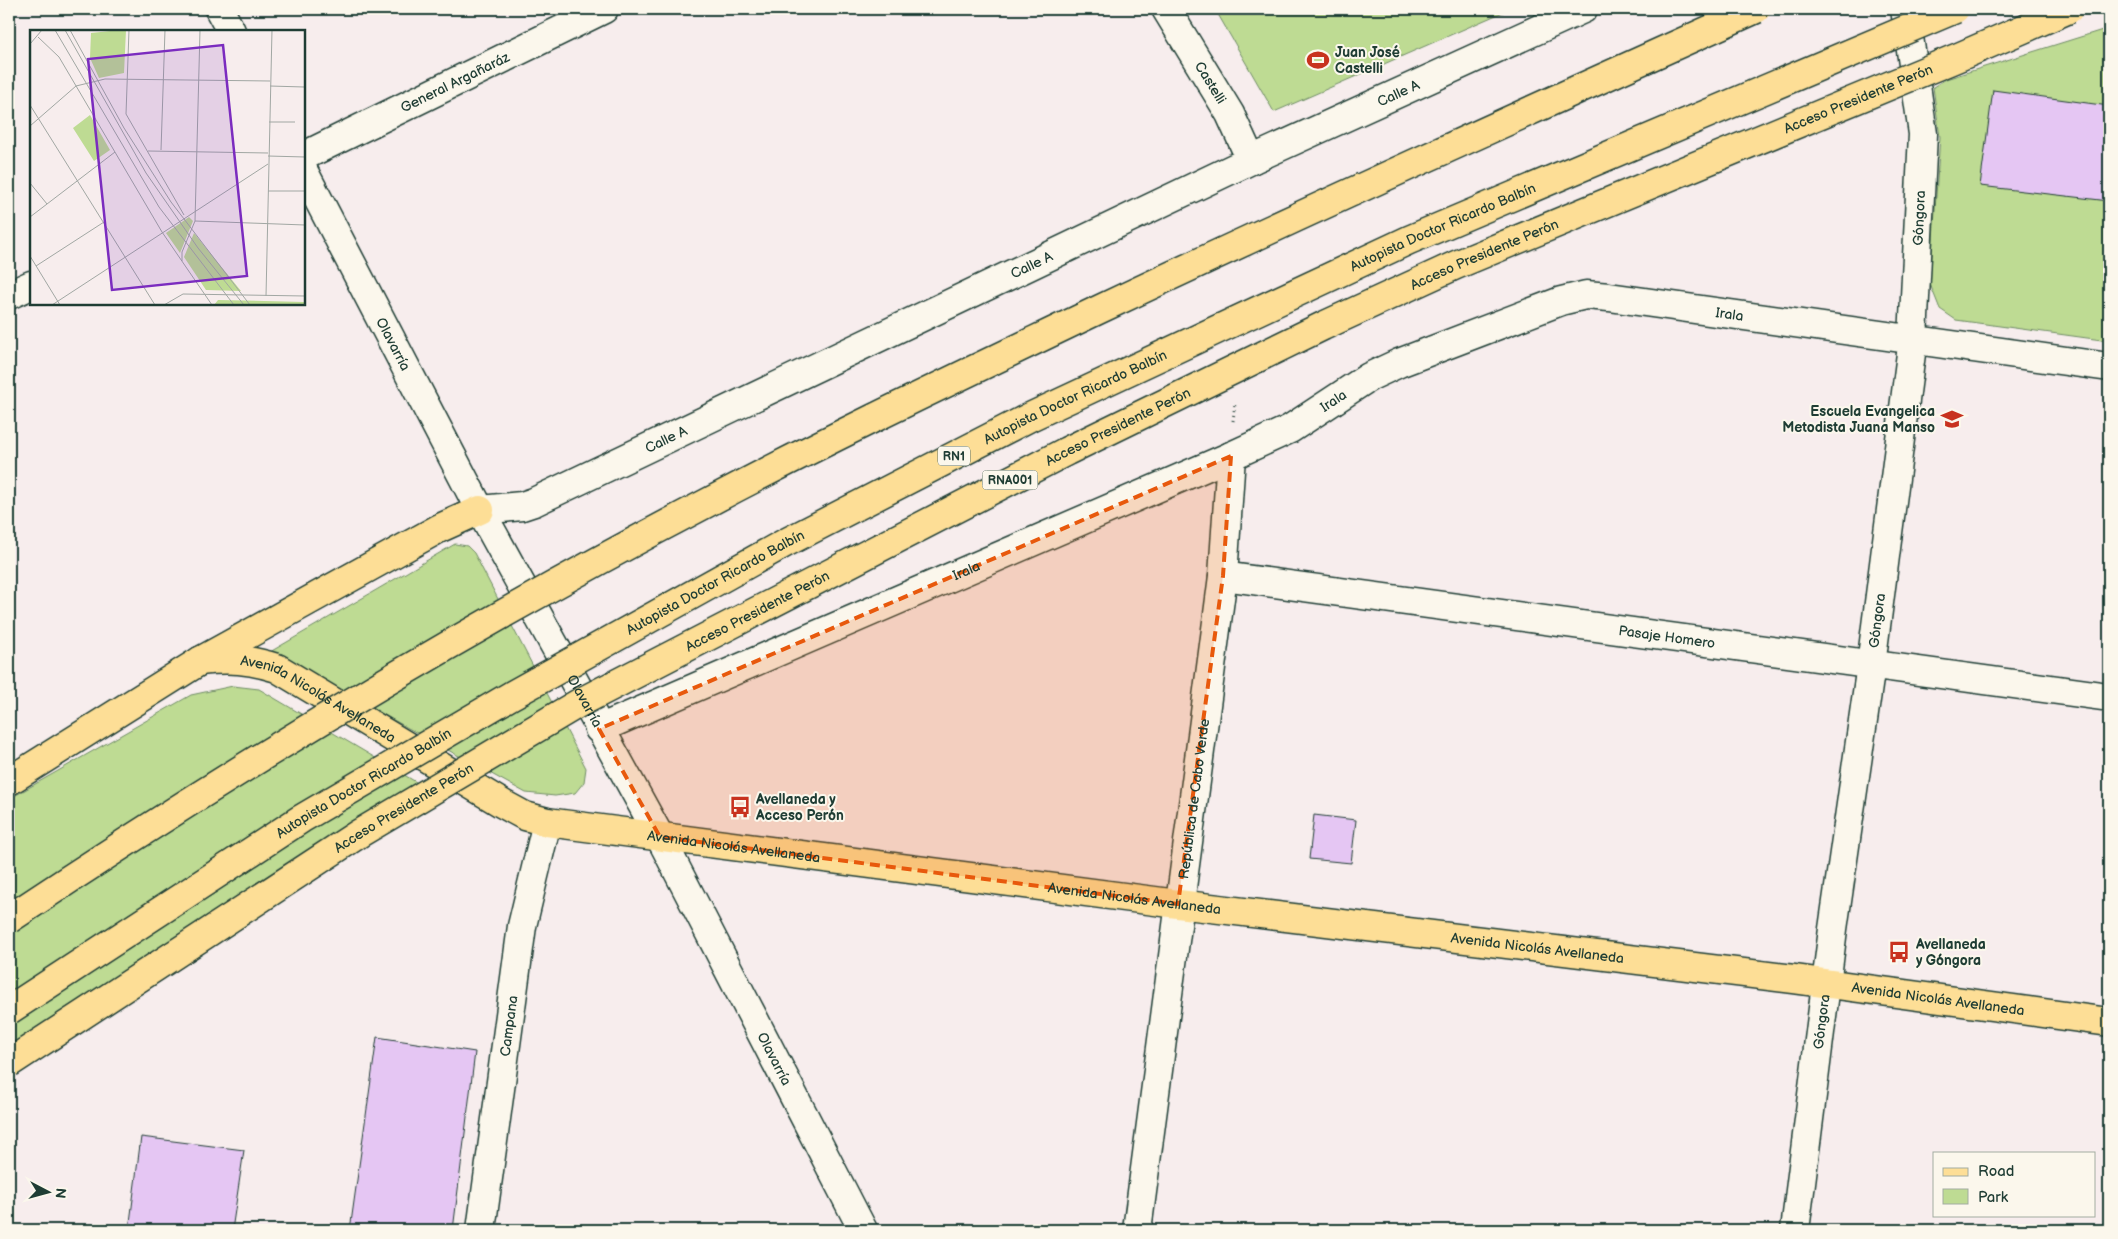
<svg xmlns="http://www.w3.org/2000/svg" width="2118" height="1239" viewBox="0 0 2118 1239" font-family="'Balsamiq Sans',sans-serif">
	<rect width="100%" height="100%" fill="#f7eded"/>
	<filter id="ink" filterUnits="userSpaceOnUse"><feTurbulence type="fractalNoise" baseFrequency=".02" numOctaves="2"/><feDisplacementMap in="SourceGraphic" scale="10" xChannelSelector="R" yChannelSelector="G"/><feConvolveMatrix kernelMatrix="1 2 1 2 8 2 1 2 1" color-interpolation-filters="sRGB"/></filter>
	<g filter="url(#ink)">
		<g fill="#bedb93" stroke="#6e8c64">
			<polygon points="1215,9 1510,9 1274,112"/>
			<polygon points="2109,28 2109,341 1956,320 1940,309 1930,284 1940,137 1933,87 1946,79"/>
			<polygon points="455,544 467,546 474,553 586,768 584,782 575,793 555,796 526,793 270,652"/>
			<polygon points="233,686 259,689 438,795 9,1077 9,799 191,695"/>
		</g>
		<g fill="#e5c6f3" stroke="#1f3d34">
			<polygon points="1993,90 2109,106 2109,201 1980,186"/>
			<polygon points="1314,815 1356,820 1351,863 1309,859"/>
			<polygon points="377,1037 475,1052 453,1230 350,1230"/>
			<polygon points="141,1137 244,1150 232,1230 129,1230"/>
		</g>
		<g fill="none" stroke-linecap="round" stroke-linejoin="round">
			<g stroke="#1f3d34" stroke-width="31">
				<g id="minor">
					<polyline points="219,9 231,31"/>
					<path id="s1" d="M1166 9 1230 114 1251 160"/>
					<path id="s2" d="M304 156 604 9"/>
					<path id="s3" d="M304 172 480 510 660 837 863 1230"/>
					<polyline points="9,295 31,285"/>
					<path id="s4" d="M480 510 522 506 534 502 1251 160 1583 9"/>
					<path id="s5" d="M1223 576 2109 697"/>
					<path id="s6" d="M599 729 1231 456 1290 429 1369 377 1399 363 1561 301 1586 295 1609 297 2109 367"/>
					<path id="s7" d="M481 1230 522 926 547 822"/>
					<path id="s8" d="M1137 1230 1223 576 1231 456"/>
					<path id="s9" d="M1795 1230 1833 929 1871 665 1913 338 1923 134 1905 9"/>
				</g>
			</g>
			<g stroke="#1f3d34" stroke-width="31">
				<g id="major">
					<path id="s10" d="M200 661C230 658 248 659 277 668L503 804 525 816 547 822 1178 904 1794 979 2109 1022"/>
					<polyline points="9,781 200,661 440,528 480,510"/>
				</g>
			</g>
			<polyline stroke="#1f3d34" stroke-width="3" stroke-dasharray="1 4" stroke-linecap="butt" points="1233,421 1235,403"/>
			<use href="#minor" stroke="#fbf7ec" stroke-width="28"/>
			<use href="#major" stroke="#fdde96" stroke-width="28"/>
			<g stroke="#1f3d34" stroke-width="31" stroke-linecap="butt">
				<g id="highway-bridge">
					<path d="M9 919C234 769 467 628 707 503 835 435 967 373 1098 310 1316 207 1536 108 1756 9"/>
					<path id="s11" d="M9 1010 301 819 512 695 785 543 1030 417 1409 240 1955 9"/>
					<path id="s12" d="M9 1063 360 833 579 703 1067 451 1323 326 1456 265 1961 56 2069 9"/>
				</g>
			</g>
			<use href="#highway-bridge" stroke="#fdde96" stroke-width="28"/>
		</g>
	</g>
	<path fill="#e8590c" fill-opacity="0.2" stroke="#e8590c" stroke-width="4" stroke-dasharray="10 6" stroke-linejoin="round" d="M1231 456 1223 576 1178 904 660 837 599 729Z"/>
	<defs>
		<g id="stadium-bare" transform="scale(1.725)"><path d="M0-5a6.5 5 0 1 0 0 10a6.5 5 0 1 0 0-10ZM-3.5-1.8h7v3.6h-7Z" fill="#c8321e" stroke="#fbf7ec" stroke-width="2.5" paint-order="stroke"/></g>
		<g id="school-bare" transform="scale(1.725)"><path d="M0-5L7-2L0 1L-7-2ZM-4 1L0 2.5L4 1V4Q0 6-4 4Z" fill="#c8321e" stroke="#fbf7ec" stroke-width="2.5" paint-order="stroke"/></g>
		<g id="bus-bare" transform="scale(1.725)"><path d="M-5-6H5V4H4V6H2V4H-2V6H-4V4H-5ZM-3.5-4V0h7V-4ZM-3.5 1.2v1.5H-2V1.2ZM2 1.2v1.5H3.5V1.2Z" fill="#c8321e" stroke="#fbf7ec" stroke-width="2.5" paint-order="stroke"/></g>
	</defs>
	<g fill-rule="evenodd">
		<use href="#stadium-bare" x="1318" y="60"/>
		<use href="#school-bare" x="1952" y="419"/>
		<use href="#bus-bare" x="740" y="807"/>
		<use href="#bus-bare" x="1899" y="952"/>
	</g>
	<g text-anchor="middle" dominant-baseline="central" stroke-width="4" stroke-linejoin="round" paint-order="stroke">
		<g fill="#fbf7ec" stroke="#61756b" stroke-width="1">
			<rect x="938" y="446.5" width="32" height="19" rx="4"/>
			<rect x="982.5" y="470.5" width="55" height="19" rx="4"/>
		</g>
		<g font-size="12" font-weight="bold" fill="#1f3d34">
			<text x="954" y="456">RN1</text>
			<text x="1010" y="480">RNA001</text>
		</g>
		<g font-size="14" font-weight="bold" fill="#1f3d34" stroke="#fbf7ec" text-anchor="start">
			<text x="1335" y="52">Juan José<tspan x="1335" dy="16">Castelli</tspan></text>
			<text x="1935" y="411" text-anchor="end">Escuela Evangelica<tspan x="1935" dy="16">Metodista Juana Manso</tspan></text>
			<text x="756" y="799">Avellaneda y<tspan x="756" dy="16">Acceso Perón</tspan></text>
			<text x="1916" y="944">Avellaneda<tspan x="1916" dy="16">y Góngora</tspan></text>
		</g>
		<g font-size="14" fill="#1f3d34" stroke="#fbf7ec">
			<text stroke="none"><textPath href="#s2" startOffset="168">General Argañaráz</textPath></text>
			<text stroke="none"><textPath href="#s1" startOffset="86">Castelli</textPath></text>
			<text stroke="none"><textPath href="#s4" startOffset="1011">Calle A</textPath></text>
			<text stroke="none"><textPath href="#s12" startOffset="2090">Acceso Presidente Perón</textPath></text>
			<text stroke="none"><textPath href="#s9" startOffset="1020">Góngora</textPath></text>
			<text stroke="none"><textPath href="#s11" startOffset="1636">Autopista Doctor Ricardo Balbín</textPath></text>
			<text stroke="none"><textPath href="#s12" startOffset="1685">Acceso Presidente Perón</textPath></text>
			<text stroke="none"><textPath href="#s4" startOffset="606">Calle A</textPath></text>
			<text stroke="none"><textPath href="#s6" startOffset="1225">Irala</textPath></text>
			<text stroke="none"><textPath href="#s3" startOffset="194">Olavarría</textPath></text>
			<text stroke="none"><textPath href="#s11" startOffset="1231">Autopista Doctor Ricardo Balbín</textPath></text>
			<text stroke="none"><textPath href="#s6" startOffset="805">Irala</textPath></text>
			<text stroke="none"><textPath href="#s12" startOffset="1280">Acceso Presidente Perón</textPath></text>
			<text stroke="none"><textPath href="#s4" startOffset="201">Calle A</textPath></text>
			<text stroke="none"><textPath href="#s6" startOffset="400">Irala</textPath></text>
			<text stroke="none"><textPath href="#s11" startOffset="826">Autopista Doctor Ricardo Balbín</textPath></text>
			<text stroke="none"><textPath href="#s12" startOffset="875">Acceso Presidente Perón</textPath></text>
			<text stroke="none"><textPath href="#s9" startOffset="615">Góngora</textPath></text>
			<text stroke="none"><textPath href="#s5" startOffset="448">Pasaje Homero</textPath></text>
			<text stroke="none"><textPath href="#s10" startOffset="128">Avenida Nicolás Avellaneda</textPath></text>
			<text stroke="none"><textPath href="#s3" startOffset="599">Olavarría</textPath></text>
			<text stroke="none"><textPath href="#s11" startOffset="421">Autopista Doctor Ricardo Balbín</textPath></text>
			<text stroke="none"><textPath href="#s8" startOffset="435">República de Cabo Verde</textPath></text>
			<text stroke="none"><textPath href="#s12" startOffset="470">Acceso Presidente Perón</textPath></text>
			<text stroke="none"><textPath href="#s10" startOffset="578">Avenida Nicolás Avellaneda</textPath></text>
			<text stroke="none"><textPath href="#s10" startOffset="982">Avenida Nicolás Avellaneda</textPath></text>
			<text stroke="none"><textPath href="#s10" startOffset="1388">Avenida Nicolás Avellaneda</textPath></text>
			<text stroke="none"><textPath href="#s10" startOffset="1792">Avenida Nicolás Avellaneda</textPath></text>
			<text stroke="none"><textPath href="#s9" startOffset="210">Góngora</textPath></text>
			<text stroke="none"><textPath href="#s7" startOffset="206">Campana</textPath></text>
			<text stroke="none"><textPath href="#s3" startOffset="1004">Olavarría</textPath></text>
		</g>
	</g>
	<g transform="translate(30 30)">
		<rect width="275" height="275" fill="#f7eded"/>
		<path d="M90 0H96L94 43 69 48 60 28 61 3ZM60 85 80 120 64 131 43 98ZM159 187 163 191 150 223 136 203ZM164 203 211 261 176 260 154 227ZM188 270 275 272V275H184Z" fill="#bedb93"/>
		<path fill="none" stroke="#a1a7a3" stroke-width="1" d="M25 0 129 177 204 275M35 0 116 143 168 218 214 275M40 0 94 98 141 172 220 275M99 0 96 84 154 185M8 7 29 27 132 202M0 14 12 0M240 56 274 57M0 75 125 275M239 92H265M0 96 46 56 75 49 240 51M131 120 135 0M118 121 238 123M238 126 275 127M0 153 17 174M238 161H275M0 187 85 122M165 191 275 195M132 202 182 275M0 226 30 275M152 231V222L165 191 170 0M6 236 74 192M236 266 242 0M22 275 238 134M134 275 153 264 275 266"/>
		<path fill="#7b2cbf" fill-opacity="0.15" stroke="#7b2cbf" stroke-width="2.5" d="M193 15 217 246 82 260 58 29Z"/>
		<rect width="275" height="275" fill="none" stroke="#1f3d34" stroke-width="2.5"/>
	</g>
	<rect width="2118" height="1239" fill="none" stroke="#fbf7ec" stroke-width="30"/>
	<rect x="15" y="15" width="2088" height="1209" fill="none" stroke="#1f3d34" stroke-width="2" filter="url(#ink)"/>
	<rect x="1933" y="1152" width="162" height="65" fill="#fbf7ec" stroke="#a3ada2"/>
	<rect x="1943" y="1168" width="25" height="8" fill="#fdde96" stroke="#a3ada2"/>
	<text x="1978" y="1176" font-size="15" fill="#1f3d34">Road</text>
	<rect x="1943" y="1189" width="25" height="15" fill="#bedb93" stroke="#a3ada2"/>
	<text x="1978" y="1202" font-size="15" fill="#1f3d34">Park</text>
	<g transform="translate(48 1192) rotate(96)" stroke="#fbf7ec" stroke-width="4" paint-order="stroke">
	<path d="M0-4L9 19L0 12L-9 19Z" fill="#1f3d34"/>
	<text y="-8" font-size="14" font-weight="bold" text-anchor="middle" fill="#1f3d34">N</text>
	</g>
</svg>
